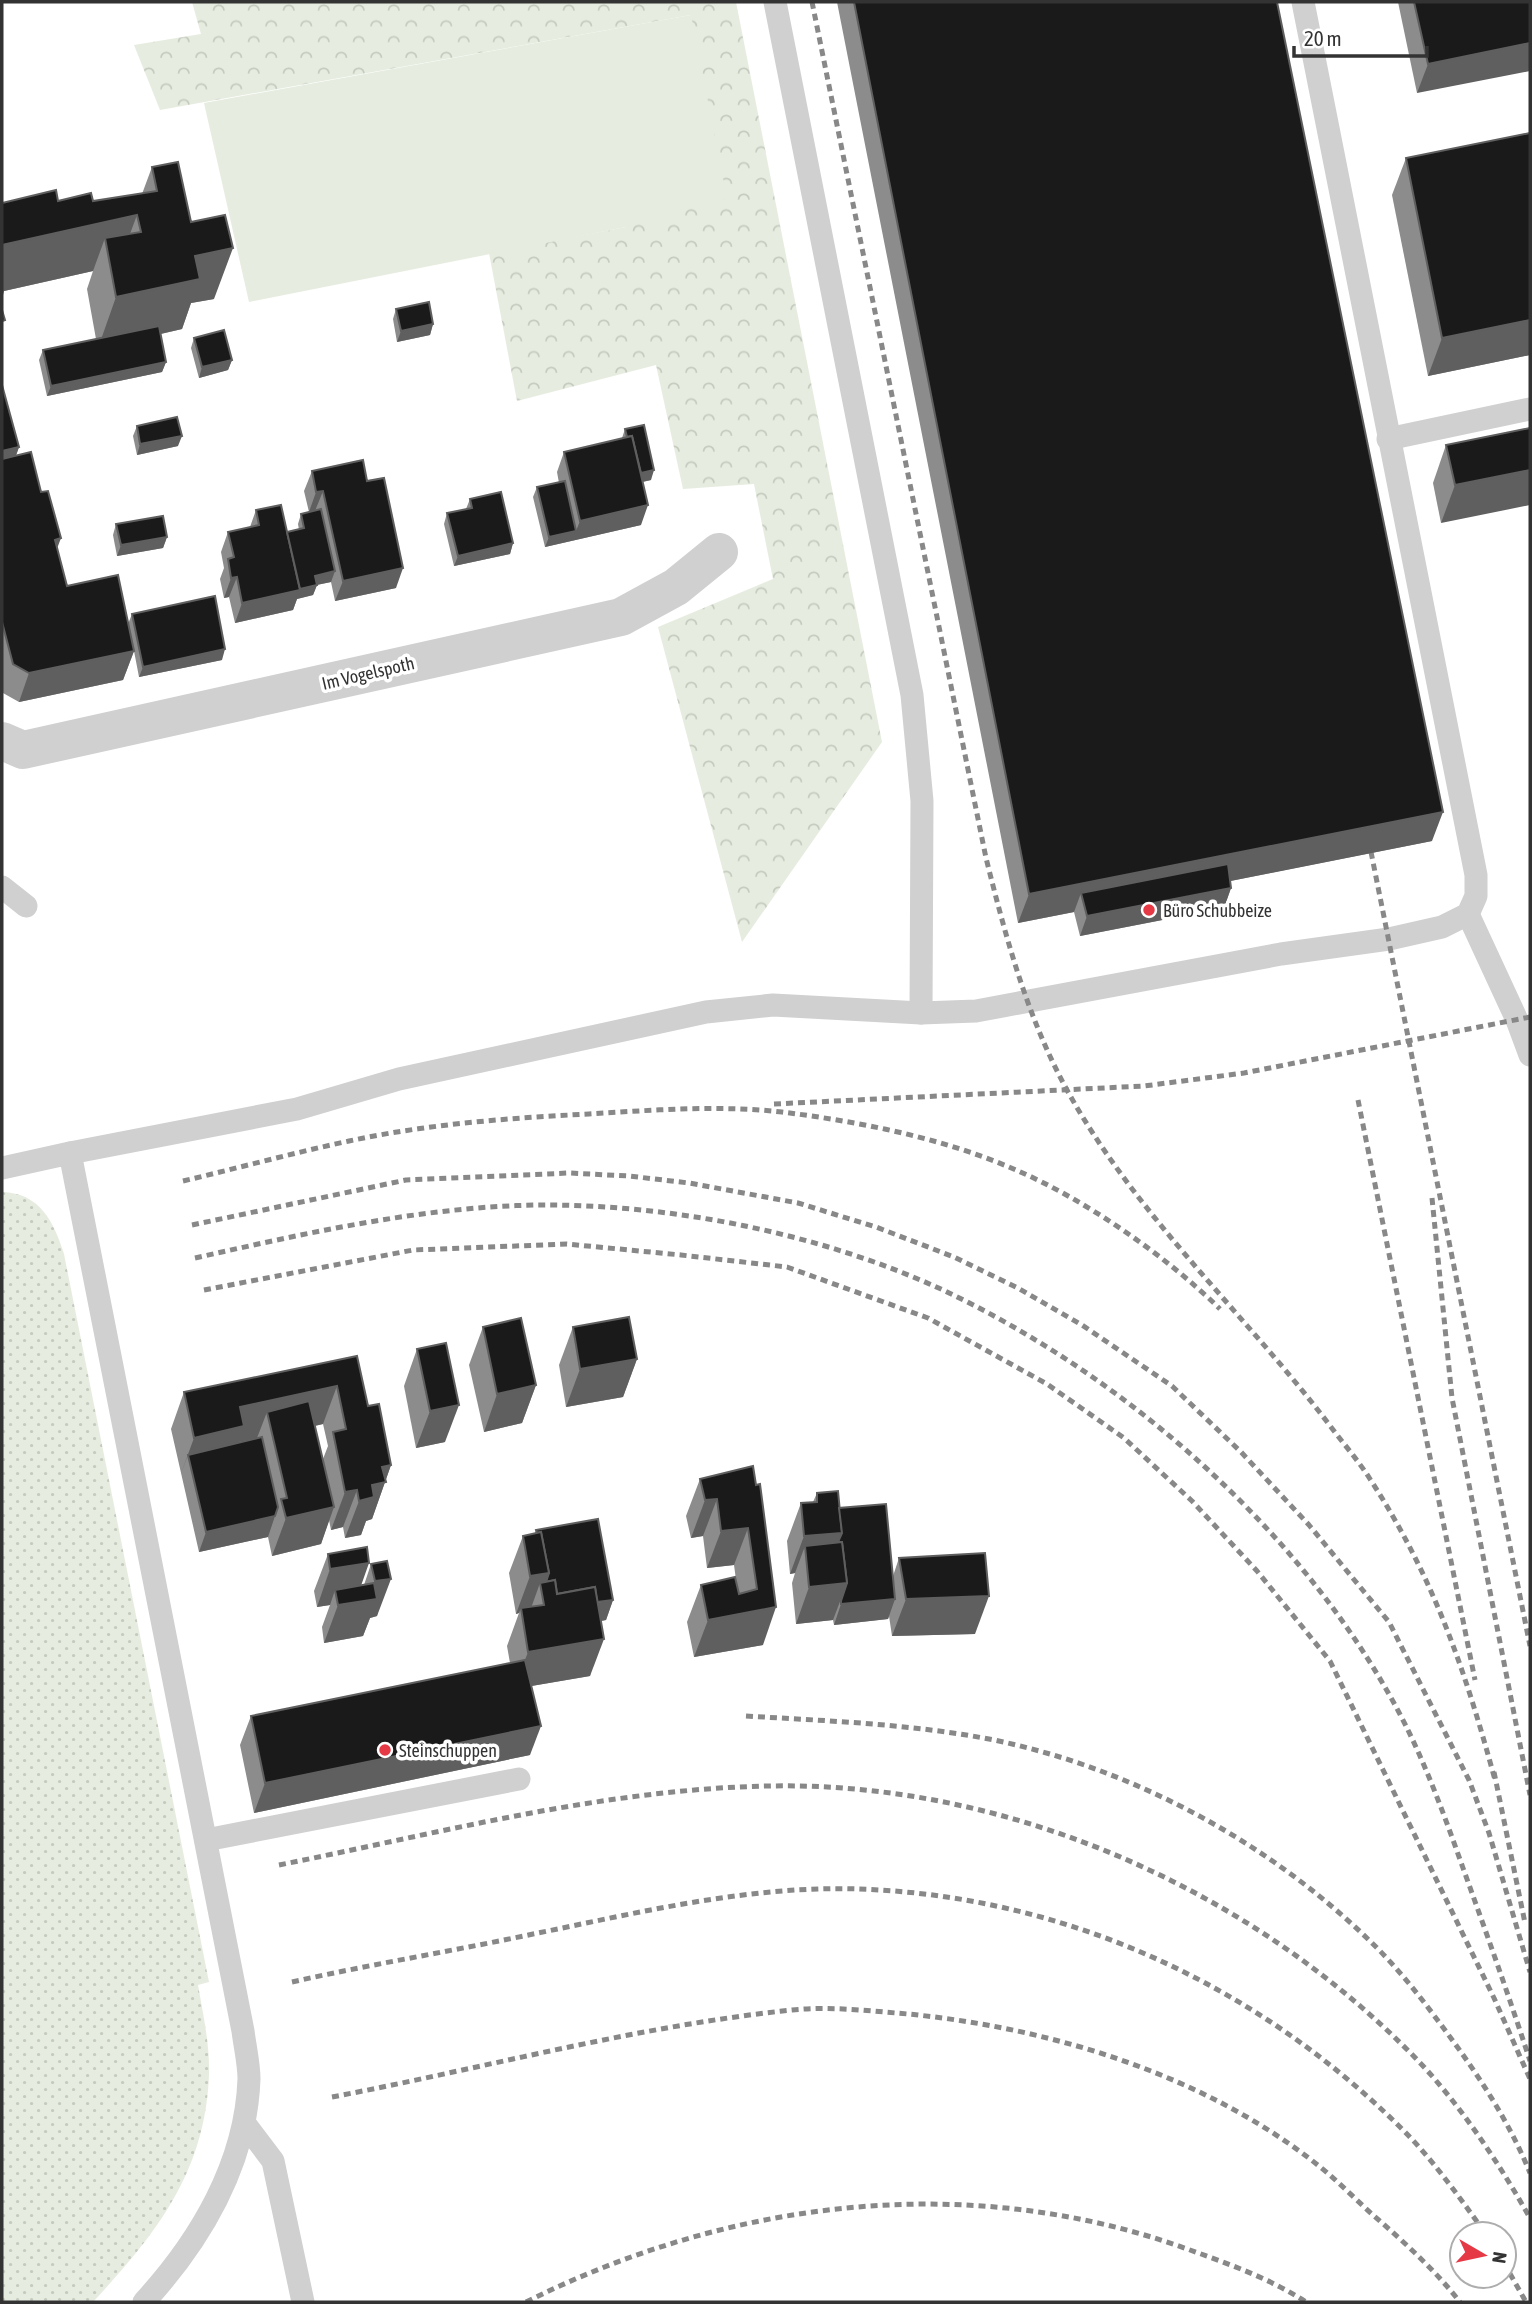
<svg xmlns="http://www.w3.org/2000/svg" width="1532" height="2304" viewBox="0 0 1532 2304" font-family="'Asap Condensed',sans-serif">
	<defs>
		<pattern id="grass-dots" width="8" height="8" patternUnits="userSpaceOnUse" patternTransform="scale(1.75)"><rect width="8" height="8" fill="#e6ecdf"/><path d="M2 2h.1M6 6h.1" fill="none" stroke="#c6cbc0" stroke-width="1.8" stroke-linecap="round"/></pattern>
		<pattern id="forest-crowns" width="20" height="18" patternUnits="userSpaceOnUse" patternTransform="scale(1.75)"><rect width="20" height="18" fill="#e6ecdf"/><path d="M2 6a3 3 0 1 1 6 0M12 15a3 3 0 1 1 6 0" fill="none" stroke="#c6cbc0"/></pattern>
	</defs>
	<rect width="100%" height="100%" fill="#fff"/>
	<path fill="url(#grass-dots)" d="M2 1192C40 1193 54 1222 64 1254L209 1982 198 1985C203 2014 210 2045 209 2075 205 2173 156 2234 93 2302H2Z"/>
	<polygon fill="url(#forest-crowns)" points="192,2 736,2 882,742 742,942 658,627 773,579 754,484 683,489 656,365 517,401 489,253 626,227 691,15 160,110 134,45 201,34"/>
	<polygon fill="#e6ecdf" points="691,15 727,198 626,227 249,302 204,103"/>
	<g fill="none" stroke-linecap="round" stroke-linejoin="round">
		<g stroke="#d0d0d0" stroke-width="23">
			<polyline points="775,2 912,695 922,801 921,1013"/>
			<polyline points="1388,439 1530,409"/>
			<polyline points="2,887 26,906"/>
			<polyline points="1468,914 1517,1020 1530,1055"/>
			<polyline points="70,1153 297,1109 399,1079 706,1012 773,1005 921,1013 976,1011 1281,954 1389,939 1442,927 1468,914 1476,896 1476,875 1303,2"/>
			<path d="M2 1168 70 1153 243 2031C245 2047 249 2064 249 2079 246 2164 200 2241 144 2302"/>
			<polyline points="206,1840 519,1779"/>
			<polyline points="245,2124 273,2161 303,2302"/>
		</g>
		<polyline stroke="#d0d0d0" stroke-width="38" points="2,741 23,750 621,617 676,587 719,552"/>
		<g stroke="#888" stroke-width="5" stroke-dasharray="7 5" stroke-linecap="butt">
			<path d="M812 2 986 858C1006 938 1027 1017 1067 1090 1135 1214 1243 1312 1328 1423 1342 1442 1358 1460 1370 1479 1433 1576 1465 1669 1495 1780"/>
			<polyline points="1371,852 1530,1646"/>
			<polyline points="1358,1100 1475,1680"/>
			<polyline points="774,1104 1144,1086 1244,1073 1530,1017"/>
			<path d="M183 1181C238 1168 293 1153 349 1141 428 1124 509 1118 589 1114 653 1110 719 1105 782 1112 861 1122 943 1138 1016 1170 1086 1200 1166 1256 1220 1309"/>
			<polyline points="1432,1198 1452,1398 1530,1795"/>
			<polyline points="192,1225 406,1180 569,1173 629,1176 689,1183 798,1203 876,1227 954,1257 1018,1288 1082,1325 1172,1386 1241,1452 1309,1525 1389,1622 1469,1780 1489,1833 1530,1972"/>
			<path d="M195 1258C307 1233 421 1207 536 1205 672 1204 819 1233 943 1290 1131 1379 1313 1540 1407 1728 1429 1773 1446 1820 1463 1868 1486 1932 1509 1996 1530 2061"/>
			<polyline points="204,1290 413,1250 567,1244 681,1255 787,1267 928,1318 1047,1384 1124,1438 1192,1501 1257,1571 1330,1661 1494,1998 1530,2079"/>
			<path d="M746 1716C829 1721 913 1724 994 1740 1134 1769 1270 1843 1372 1943 1402 1972 1428 2007 1453 2041 1483 2082 1511 2126 1530 2173"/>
			<polyline points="1494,1772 1525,1923"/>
			<path d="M279 1865C440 1833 604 1789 769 1786 1010 1781 1259 1892 1424 2067 1465 2112 1500 2165 1530 2218"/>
			<path d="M292 1982C372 1964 453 1951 533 1934 647 1911 762 1882 880 1890 1076 1902 1259 1988 1399 2126 1432 2158 1459 2197 1486 2234"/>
			<path d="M332 2097C485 2068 637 2026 792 2010 831 2006 870 2011 908 2014 1051 2028 1205 2075 1319 2166 1338 2181 1355 2199 1373 2215 1404 2242 1435 2270 1460 2302"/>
			<polyline points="1504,2263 1526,2302"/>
			<path d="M526 2302C732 2199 971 2170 1190 2250 1229 2264 1271 2279 1306 2302"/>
		</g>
	</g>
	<g fill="#8c8c8c" fill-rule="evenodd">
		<polygon points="837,2 1277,2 1432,841 1230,881 1231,888 1224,908 1080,936 1074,912 1018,923"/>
		<polygon points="1398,2 1530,2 1417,93"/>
		<polygon points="1530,133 1530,355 1428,376 1392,195 1406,158"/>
		<polygon points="152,167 191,222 214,299 191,303 182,329 161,334 166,362 162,372 47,396 39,360 43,350 96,339 87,289 93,271 4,291 2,203 58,201 93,201 142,194"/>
		<polygon points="396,309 433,324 430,335 397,342 393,319"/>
		<polygon points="194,338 232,360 228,370 199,378 191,348"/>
		<polygon points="2,385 19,447 16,456 57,549 67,586 128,624 132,614 222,660 139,677 134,651 123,680 19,702 3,693 2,689"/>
		<polygon points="137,426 178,446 137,455 133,436"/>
		<polygon points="1530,428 1441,523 1433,483 1446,445"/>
		<polygon points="625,429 651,480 643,482 641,525 545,547 533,497 537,487 559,483 557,472 564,452 622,438"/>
		<polygon points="312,471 367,481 396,588 335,601 331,582 317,585 313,595 297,599 293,610 235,623 229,597 224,598 220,579 224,568 221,552 228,532 250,527 256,510 287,532 299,530 298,524 301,514 309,512 304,491"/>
		<polygon points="470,499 513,543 510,554 454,566 444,524 447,513 466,509"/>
		<polygon points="116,524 167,537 163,548 117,556 113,535"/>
		<polygon points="483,1327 536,1385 522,1423 484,1432 469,1365"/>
		<polygon points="573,1327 637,1359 623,1397 566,1407 559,1365"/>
		<polygon points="417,1349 445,1442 416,1448 404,1386"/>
		<path d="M357 1356 368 1406 391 1465 372 1519 366 1521 361 1535 345 1538 343 1527 331 1530 329 1520 321 1544 272 1556 268 1537 199 1552 171 1429 184 1392ZM323 1424 328 1446 323 1459 315 1426ZM257 1438V1439L238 1443 239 1442Z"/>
		<polygon points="753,1466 763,1645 694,1657 687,1622 701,1585 737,1587 734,1565 707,1568 703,1536 691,1538 686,1516 700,1479"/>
		<polygon points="817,1493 839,1508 893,1576 899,1558 975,1634 892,1636 889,1616 888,1619 834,1625 833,1620 796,1624 792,1583 795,1573 790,1574 787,1541 801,1503 813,1502"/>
		<polygon points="536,1530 613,1600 606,1620 601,1621 590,1676 531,1686 530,1755 254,1813 240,1745 251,1716 510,1663 507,1646 519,1613 516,1614 509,1573 523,1536 535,1533"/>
		<polygon points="328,1554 361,1585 364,1585 371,1564 387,1561 377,1616 370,1618 363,1636 324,1643 322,1627 330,1605 317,1607 314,1591"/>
	</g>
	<g fill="#5f5f5f">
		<polygon points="1530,43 1530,71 1417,93 1428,64"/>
		<polygon points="137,215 118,266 105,238 93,271 4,291 2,299 2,245"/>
		<polygon points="233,248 214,299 191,303 182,329 98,348 116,297 195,256"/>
		<polygon points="1530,320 1530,355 1428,376 1442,338"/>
		<polygon points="433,324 430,335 397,342 401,331"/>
		<polygon points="232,360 228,370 199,378 202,367"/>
		<polygon points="166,362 162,372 47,396 51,386"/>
		<polygon points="182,436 178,446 137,455 140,444"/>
		<polygon points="19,447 5,484 2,485 2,451"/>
		<polygon points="654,470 651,480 631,484 635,474"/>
		<polygon points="1530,470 1530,505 1441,523 1455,485"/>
		<polygon points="323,491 315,511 309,512 316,492"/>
		<polygon points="648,505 641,525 545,547 549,537 576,531 580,521"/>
		<polygon points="167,537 163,548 117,556 121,545"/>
		<polygon points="61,538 50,567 55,540"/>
		<polygon points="513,543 510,554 454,566 458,556"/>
		<polygon points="403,568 396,588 335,601 343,581"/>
		<polygon points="335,571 331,582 311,586 315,576"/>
		<polygon points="237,577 229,597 224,598 231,578"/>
		<polygon points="317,585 313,595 297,599 293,610 235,623 242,603"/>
		<polygon points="225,649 222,660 139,677 143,667"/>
		<polygon points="134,651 123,680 19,702 29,673"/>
		<polygon points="1443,812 1432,841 1085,910 1081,893 1074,912 1018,923 1029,894"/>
		<polygon points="1231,888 1224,908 1080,936 1087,916"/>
		<polygon points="637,1359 623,1397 566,1407 580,1369"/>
		<polygon points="536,1385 522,1423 484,1432 497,1394"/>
		<polygon points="337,1386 323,1424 272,1435 267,1412 257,1438 239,1442 231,1464 188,1455 180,1476 194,1438 240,1407"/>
		<polygon points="459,1405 445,1442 416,1448 430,1411"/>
		<polygon points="391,1465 372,1519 366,1521 361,1535 345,1538 359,1501 372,1485 382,1467"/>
		<polygon points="357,1490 343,1527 331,1530 345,1492"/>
		<polygon points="717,1499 703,1536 691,1538 705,1500"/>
		<polygon points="334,1507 321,1544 272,1556 286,1518"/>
		<polygon points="275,1516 268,1537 199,1552 206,1532"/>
		<polygon points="748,1528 734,1565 707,1568 721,1531"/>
		<polygon points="842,1533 828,1570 805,1546 795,1573 790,1574 804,1536"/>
		<polygon points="369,1563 356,1600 335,1590 330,1605 317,1607 330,1569"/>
		<polygon points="549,1573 542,1592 540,1583 530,1611 521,1608 519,1613 516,1614 530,1576"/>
		<polygon points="391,1579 377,1616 370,1618 363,1636 324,1643 338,1605 368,1600 375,1581"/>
		<polygon points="847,1583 833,1620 796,1624 809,1587"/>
		<polygon points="989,1596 975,1634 892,1636 906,1599"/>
		<polygon points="895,1599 888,1619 834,1625 841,1604"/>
		<polygon points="613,1600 606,1620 544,1631 551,1611"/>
		<polygon points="776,1607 763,1645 694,1657 708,1620"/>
		<polygon points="604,1639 590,1676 514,1689 528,1652"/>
		<polygon points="541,1726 530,1755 254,1813 265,1783"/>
	</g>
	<g fill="#1a1a1a" stroke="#5f5f5f" stroke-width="2">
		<polygon points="854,2 1277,2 1443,812 1029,894"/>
		<polygon points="1414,2 1530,2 1530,43 1428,64"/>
		<polygon points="1530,133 1530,320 1442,338 1406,158"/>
		<polygon points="178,162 191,222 225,215 233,248 195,256 200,279 116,297 105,238 141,232 137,215 2,245 2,203 56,190 58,201 91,193 93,201 157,191 152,167"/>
		<polygon points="429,302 433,324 401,331 396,309"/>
		<polygon points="2,310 5,320 2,321"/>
		<polygon points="159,326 166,362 51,386 43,350"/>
		<polygon points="224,330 232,360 202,367 194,338"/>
		<polygon points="2,385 19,447 2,451"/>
		<polygon points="177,417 182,436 140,444 137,426"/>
		<polygon points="644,425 654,470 641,473 632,436 627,437 625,429"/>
		<polygon points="1530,428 1530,470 1455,485 1446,445"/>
		<polygon points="632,436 648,505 580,521 564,452"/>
		<polygon points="31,452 41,492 48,491 61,538 55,540 67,586 118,575 134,651 29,673 13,664 2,622 2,459"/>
		<polygon points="363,460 367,481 384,478 403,568 343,581 323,491 316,492 312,471"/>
		<polygon points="565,481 576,531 549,537 537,487"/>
		<polygon points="501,492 513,543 458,556 447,513 472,508 470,499"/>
		<polygon points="281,505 300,590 242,603 237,577 231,578 228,559 234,557 228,532 259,525 256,510"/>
		<polygon points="321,509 335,571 315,576 317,585 300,589 287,532 304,528 301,514"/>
		<polygon points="163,516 167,537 121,545 116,524"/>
		<polygon points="215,596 225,649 143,667 132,614"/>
		<polygon points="1228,864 1231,888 1087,916 1081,893"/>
		<polygon points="629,1317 637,1359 580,1369 573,1327"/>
		<polygon points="521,1318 536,1385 497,1394 483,1327"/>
		<polygon points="446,1343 459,1405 430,1411 417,1349"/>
		<polygon points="357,1356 368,1406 379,1404 391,1465 382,1467 386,1482 372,1485 374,1497 359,1501 357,1490 345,1492 333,1432 346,1429 337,1386 240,1407 244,1426 194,1438 184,1392"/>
		<polygon points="309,1401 334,1507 286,1518 281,1499 287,1498 267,1412"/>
		<polygon points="262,1437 278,1507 275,1516 206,1532 188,1455"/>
		<polygon points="753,1466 756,1485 760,1484 776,1607 708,1620 701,1585 735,1577 739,1594 757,1589 748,1528 721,1531 717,1499 705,1500 700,1479"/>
		<polygon points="838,1491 842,1533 804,1536 801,1503 817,1502 817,1493"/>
		<polygon points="886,1504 895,1599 841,1604 841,1601 847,1583 842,1542 838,1542 842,1533 839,1508"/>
		<polygon points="598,1519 613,1600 597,1602 595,1587 557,1594 555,1580 546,1582 549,1573 541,1532 537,1533 536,1530"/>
		<polygon points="541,1532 549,1573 530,1576 523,1536"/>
		<polygon points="842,1542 847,1583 809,1587 805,1546"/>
		<polygon points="367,1547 369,1563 330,1569 328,1554"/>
		<polygon points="985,1553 989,1596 906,1599 899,1558"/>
		<polygon points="387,1561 391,1579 375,1581 371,1564"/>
		<polygon points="555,1580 557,1594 595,1587 604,1639 528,1652 521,1608 544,1605 540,1583"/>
		<polygon points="374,1583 377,1599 338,1605 335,1590"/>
		<polygon points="525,1660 541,1726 265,1783 251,1716"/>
	</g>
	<g fill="#e63946" stroke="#fff" stroke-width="2.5">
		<circle cx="1149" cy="910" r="7"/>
		<circle cx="385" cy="1750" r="7"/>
	</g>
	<g text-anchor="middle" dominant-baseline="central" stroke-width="7" stroke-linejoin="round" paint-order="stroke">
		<g font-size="18" fill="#333" stroke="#fff">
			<text transform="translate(368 673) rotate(-13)">Im Vogelspoth</text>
		</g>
		<g font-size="18" fill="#333" stroke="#fff" text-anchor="start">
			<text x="1163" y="910">Büro Schubbeize</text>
			<text x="399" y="1750">Steinschuppen</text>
		</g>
	</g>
	<rect width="1532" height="2304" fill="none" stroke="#333333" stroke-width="7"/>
	<g transform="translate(1483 2255) rotate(99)"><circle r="33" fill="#ffffff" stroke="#adadad" stroke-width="2"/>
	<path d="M0-5L12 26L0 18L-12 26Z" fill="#e63946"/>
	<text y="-10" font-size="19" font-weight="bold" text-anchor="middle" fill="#333333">N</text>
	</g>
	<path d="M1294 46v10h133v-10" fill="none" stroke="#333333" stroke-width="3.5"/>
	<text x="1304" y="46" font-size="21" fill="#333333" stroke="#ffffff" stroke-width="5" paint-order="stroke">20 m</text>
</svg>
